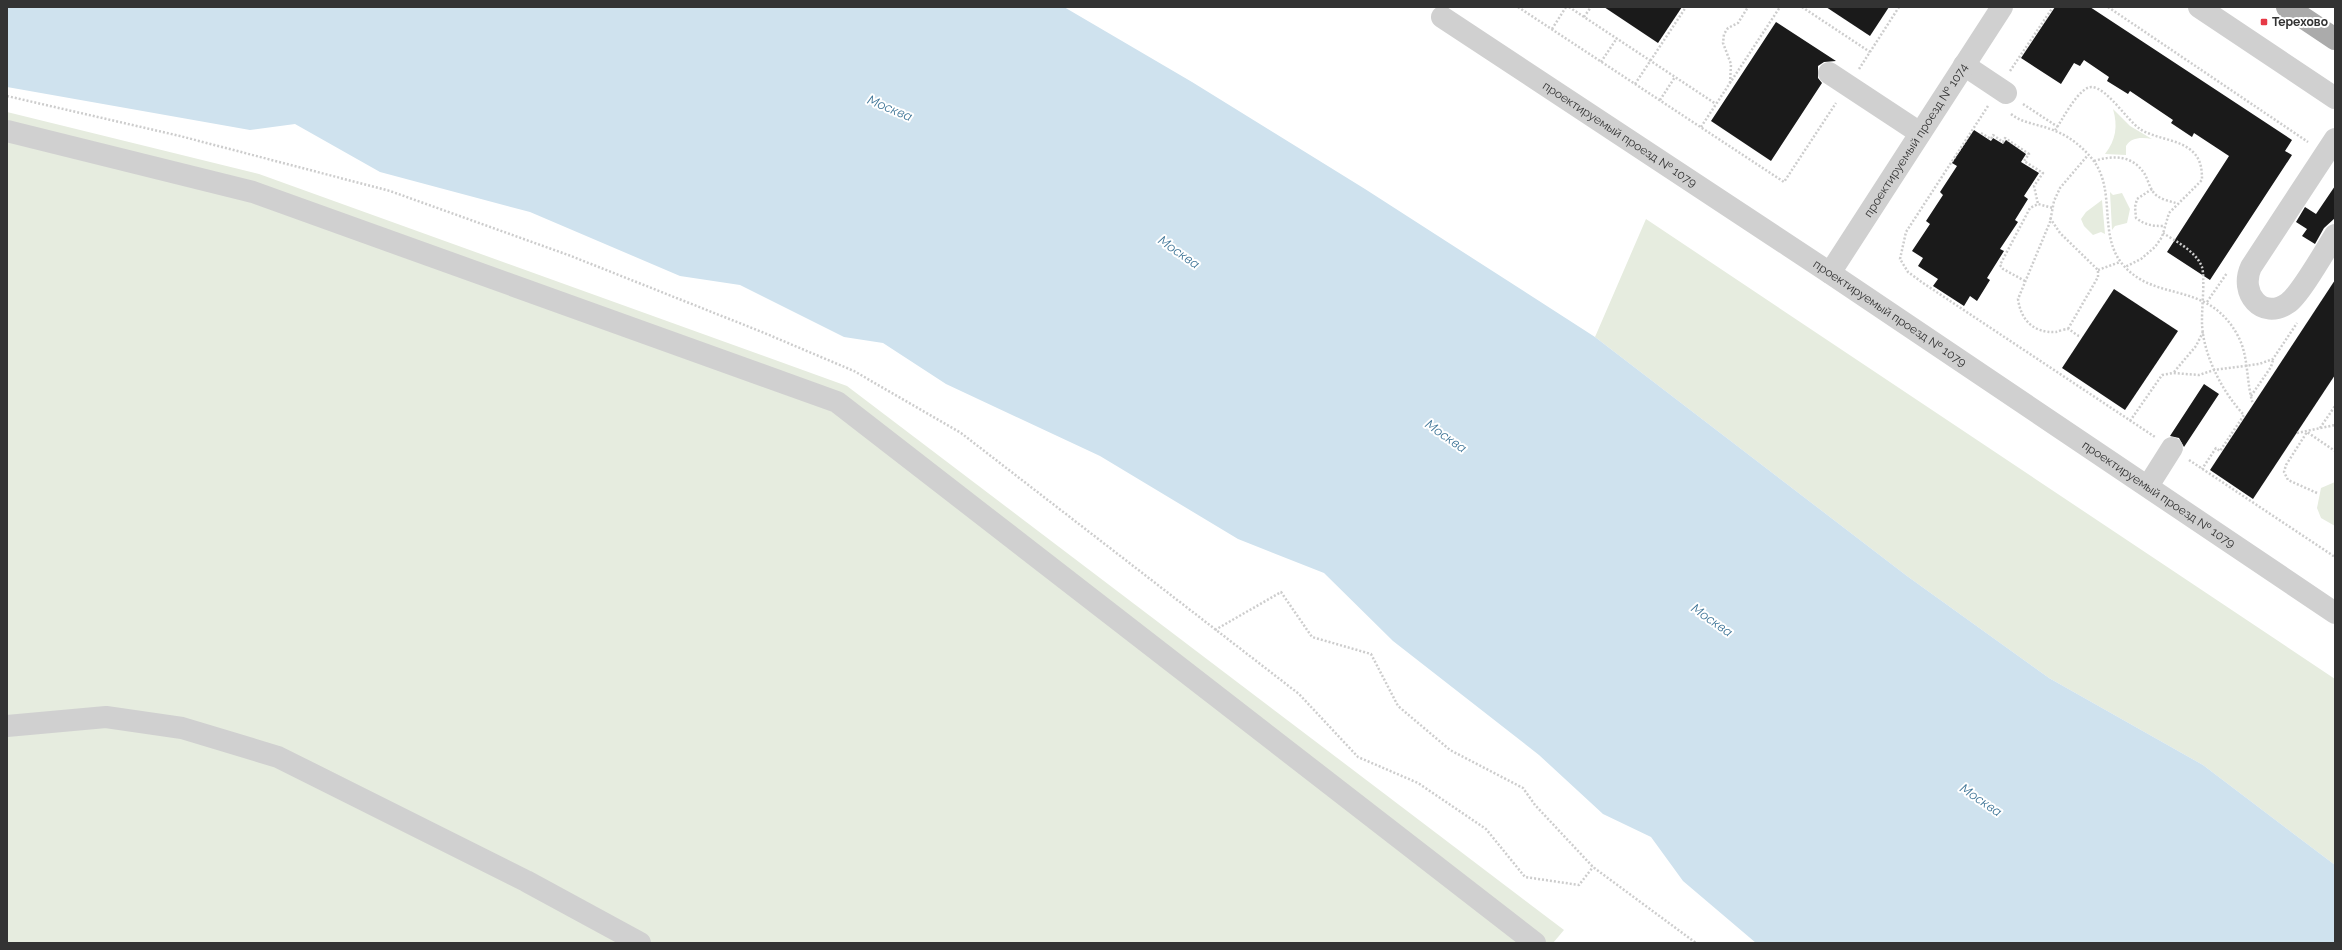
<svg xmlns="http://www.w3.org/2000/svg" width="2342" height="950" viewBox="0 0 2342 950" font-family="Raleway,sans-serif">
	<rect width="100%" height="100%" fill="#fff"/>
	<g fill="#e6ecdf">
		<path d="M2113 109 2130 126 2152 139C2142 137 2131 137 2126 146V155L2105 154C2116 140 2118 126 2113 109Z"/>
		<polygon points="7,112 259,174 847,386 1564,930 1553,943 7,943"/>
		<polygon points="2110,192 2113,195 2122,193 2130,209 2127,223 2115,226 2112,230"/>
		<polygon points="2102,200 2105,234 2101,232 2093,235 2084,226 2081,219 2086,212"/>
		<polygon points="1646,219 2335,679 2335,865 2203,765 2049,678 1907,576 1595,337"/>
		<polygon points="2335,482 2335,526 2321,518 2317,508 2321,488"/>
	</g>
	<polygon fill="#cfe2ee" points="7,7 1064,7 1192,82 1365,189 1595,337 1907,576 2049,678 2203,765 2335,865 2335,943 1756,943 1683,881 1651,837 1603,814 1539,755 1393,641 1324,573 1238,539 1100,456 946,384 883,343 844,337 740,285 680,276 530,212 380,172 295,124 250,130 7,87"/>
	<g fill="#1a1a1a">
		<polygon points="1604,7 1682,7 1658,43"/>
		<polygon points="1826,7 1889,7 1870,36"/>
		<polygon points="2055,7 2090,7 2292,140 2285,151 2292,155 2210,280 2167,252 2229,156 2194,133 2192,137 2171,123 2173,120 2130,91 2128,94 2107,81 2109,77 2084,60 2080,66 2074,63 2061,84 2021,58"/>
		<polygon points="1776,22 1836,61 1824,62 1818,66 1818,78 1822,83 1771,161 1711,121"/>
		<polygon points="1974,130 1991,141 1993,138 2003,144 2006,140 2026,154 2021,162 2039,173 2024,196 2028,199 2015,220 2018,222 2000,249 2004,251 1987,278 1990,280 1977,301 1970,296 1964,306 1933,286 1938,279 1918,266 1923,258 1912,251 1930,224 1926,221 1943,195 1940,192 1957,166 1952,163"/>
		<polygon points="2335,186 2335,218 2324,228 2315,244 2302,236 2307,229 2296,222 2305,207 2316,214"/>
		<polygon points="2335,280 2335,375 2253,499 2210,470"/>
		<polygon points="2114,289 2178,331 2125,410 2062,368"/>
		<polygon points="2204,384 2219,394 2184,447 2179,438 2170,436"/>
	</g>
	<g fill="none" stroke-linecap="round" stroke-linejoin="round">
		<g stroke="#cdcdcd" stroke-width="2.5" stroke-dasharray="2 2" stroke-linecap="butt">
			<polyline points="1518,7 1784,182 1836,103"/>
			<polyline points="1569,7 1716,104"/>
			<polyline points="1802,7 1870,52"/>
			<polyline points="2108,7 2308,142"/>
			<polyline points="1584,17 1591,7"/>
			<polyline points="1552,29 1566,7"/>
			<polyline points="1601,62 1617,38"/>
			<polyline points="1859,69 1899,7"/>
			<polyline points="2010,71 2053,7"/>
			<polyline points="1730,83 1731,64 1723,43 1724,34 1728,28 1738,23 1748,7"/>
			<polyline points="1635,84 1686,7"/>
			<polyline points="7,96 180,136 390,191 571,256 762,332 854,371 961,433 1299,694 1358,757 1418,783 1486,829 1525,877 1579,885 1593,867"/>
			<polyline points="1660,100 1675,77"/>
			<polyline points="2023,104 2058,127"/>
			<polyline points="1988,106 1906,232 1900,259 1908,272 1923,283 2155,437"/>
			<path d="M2011 114C2022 123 2037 124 2050 129 2068 135 2082 146 2093 160 2117 191 2097 236 2124 266 2157 303 2208 280 2238 336 2249 356 2246 383 2253 404"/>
			<polyline points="1701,127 1780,7"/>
			<path d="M2055 130C2062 121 2079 86 2092 87 2107 88 2126 119 2140 129 2155 139 2180 139 2193 152 2201 160 2202 169 2202 180L2169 213 2162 237 2155 247 2141 259 2125 267"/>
			<polyline points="1981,133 1991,139 1993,135 2003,142 2005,138 2029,154 2024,161 2043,173 2034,186 2038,204"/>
			<path d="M2094 161C2113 155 2132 155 2144 173 2148 179 2149 187 2154 193 2159 199 2169 201 2176 203"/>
			<path d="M2152 189 2137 199 2135 207 2136 218C2145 225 2152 226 2164 226"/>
			<polyline points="2050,218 2060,233 2098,270 2098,277 2068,329"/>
			<path d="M2163 233C2175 241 2196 251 2202 267 2205 278 2202 306 2202 319 2201 351 2222 392 2244 415L2220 451 2216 448 2202 469"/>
			<polyline points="2098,270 2120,262"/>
			<polyline points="2025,281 2003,269 2000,265 2030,208 2038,204 2053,208"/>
			<polyline points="2207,302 2227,273"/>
			<path d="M2079 336C2076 335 2071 330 2068 329 2065 329 2059 331 2056 332 2033 333 2021 320 2018 299L2050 222 2054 201 2060 188 2088 155"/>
			<polyline points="2174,372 2196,346 2203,332"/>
			<polyline points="2251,396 2271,367 2273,360"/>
			<polyline points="2130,421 2162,375 2173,373 2199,375 2214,370 2259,364 2273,359 2297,323"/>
			<polyline points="2320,428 2335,406"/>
			<polyline points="2297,433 2335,425"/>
			<polyline points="2189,460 2335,557"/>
			<polyline points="2317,493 2288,480 2284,472 2286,465 2307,432 2335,451"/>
			<polyline points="1215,630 1281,592 1312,637 1371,654 1398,706 1450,750 1523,788 1535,805 1593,867 1696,943"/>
		</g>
		<g stroke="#d0d0d0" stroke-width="22">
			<polyline points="2199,7 2335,98"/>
			<path id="s1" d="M1442 17 1830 273 2335 613"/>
			<polyline points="1964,65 2006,93"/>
			<polyline points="1829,73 1920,133"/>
			<polyline points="7,131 253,192 837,402 1535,943"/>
			<path d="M2335 139 2251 267C2239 293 2262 321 2288 303 2300 295 2326 249 2335 235"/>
			<path id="s2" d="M1830 273 2002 7"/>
			<polyline points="2148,486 2172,448"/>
			<polyline points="7,726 106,717 182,728 278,757 526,881 640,943"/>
		</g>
		<polyline stroke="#ababab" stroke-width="22" points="2287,7 2335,39"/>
	</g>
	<rect fill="#e63946" stroke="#fff" stroke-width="1.5" x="2260" y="18" width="8" height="8" rx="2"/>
	<g text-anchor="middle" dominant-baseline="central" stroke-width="4" stroke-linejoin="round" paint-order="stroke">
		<g font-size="12" font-weight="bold" fill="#333" stroke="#fff" text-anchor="start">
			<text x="2272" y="22">Терехово</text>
		</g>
		<g font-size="12" fill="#333" stroke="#fff">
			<text stroke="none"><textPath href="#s1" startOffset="213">проектируемый проезд № 1079</textPath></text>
			<text stroke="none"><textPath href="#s2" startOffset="158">проектируемый проезд № 1074</textPath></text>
			<text stroke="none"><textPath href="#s1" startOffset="537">проектируемый проезд № 1079</textPath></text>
			<text stroke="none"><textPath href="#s1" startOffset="861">проектируемый проезд № 1079</textPath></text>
		</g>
		<g font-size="13" font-style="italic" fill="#3f7597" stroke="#fff">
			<text transform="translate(890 108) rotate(23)">Москва</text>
			<text transform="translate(1179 252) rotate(35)">Москва</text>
			<text transform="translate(1446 436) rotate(35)">Москва</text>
			<text transform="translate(1712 620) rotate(35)">Москва</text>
			<text transform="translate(1981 800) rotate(34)">Москва</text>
		</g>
	</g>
	<rect width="2342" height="950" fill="none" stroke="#333333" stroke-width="16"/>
</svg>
